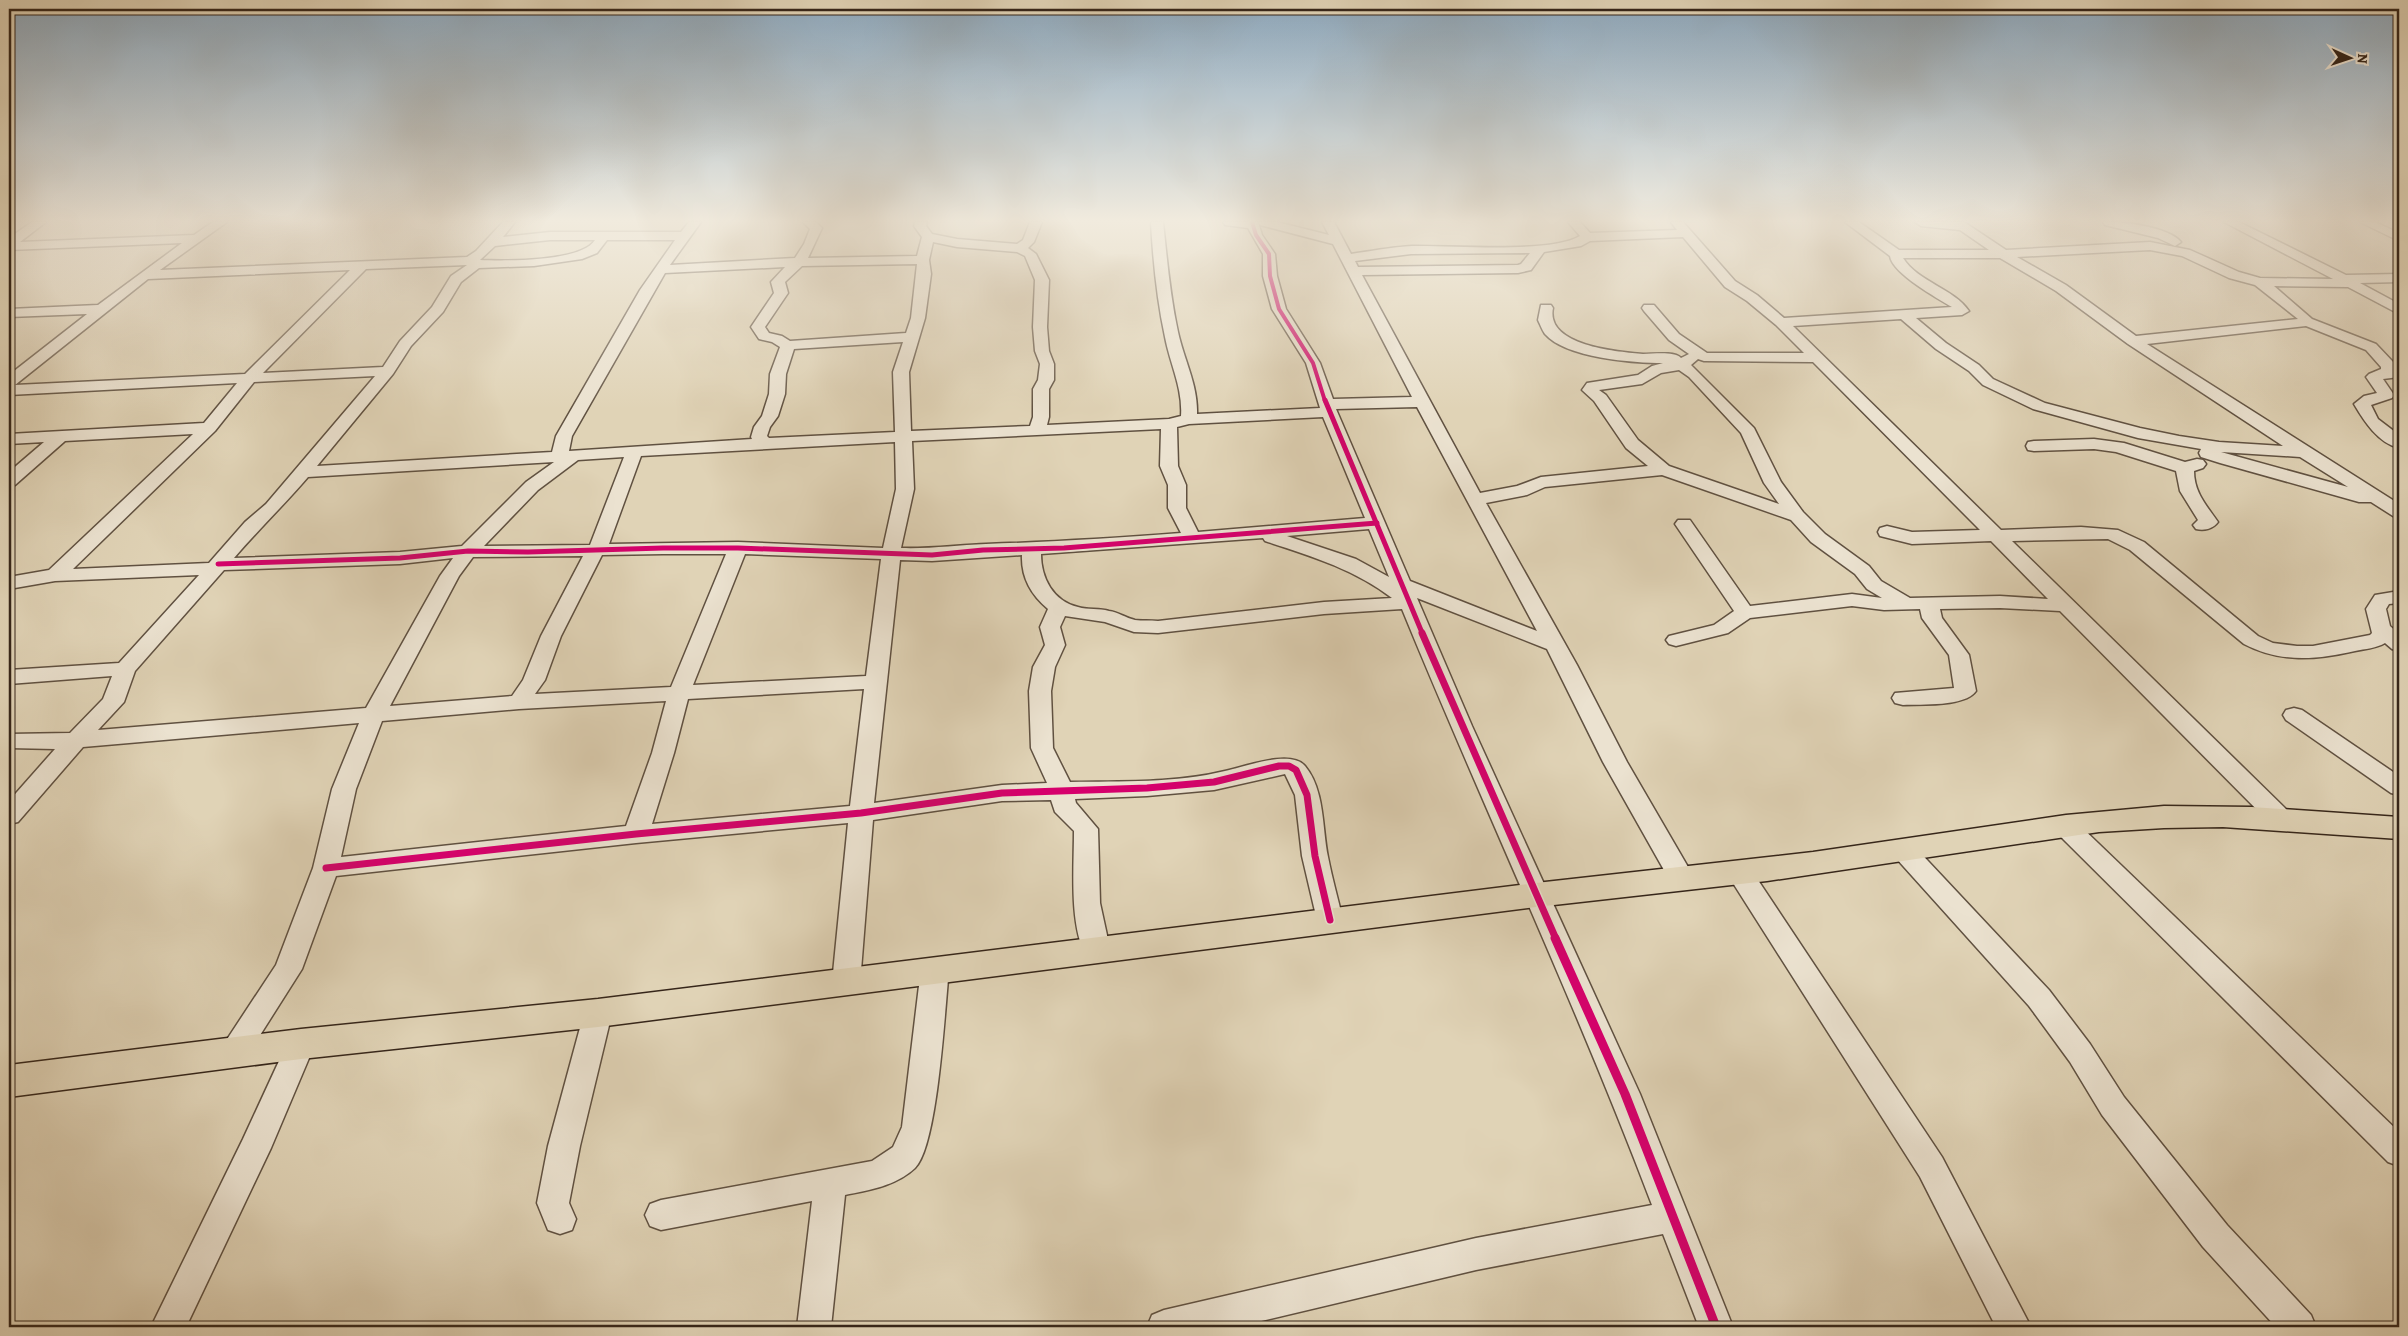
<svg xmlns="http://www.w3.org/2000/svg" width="2408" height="1336" viewBox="0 0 2408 1336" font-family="Alegreya,serif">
	<rect width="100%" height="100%" fill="#e0d3b6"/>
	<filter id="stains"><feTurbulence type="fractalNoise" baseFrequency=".004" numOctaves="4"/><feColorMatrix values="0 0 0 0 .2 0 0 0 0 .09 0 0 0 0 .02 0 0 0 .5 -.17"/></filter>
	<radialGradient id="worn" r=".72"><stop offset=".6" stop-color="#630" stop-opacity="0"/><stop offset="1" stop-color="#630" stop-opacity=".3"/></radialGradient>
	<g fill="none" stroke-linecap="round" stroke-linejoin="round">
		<g stroke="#605141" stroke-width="3">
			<g id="minor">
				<path d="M32 222H46L20 242 194 235 213 222H227L160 270 467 257 476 251 503 222H515L503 237 550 232H681L689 222H701L670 265 795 258 804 244 810 229 803 222H816L822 228 808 258 917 256 922 237 914 226 915 222H927L926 226 932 234 957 239 1017 244 1023 240 1030 222H1042L1034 242 1028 248 1036 254 1049 280 1047 327 1049 351 1054 364V380L1049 389V417L1047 425 1169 419 1181 416C1183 388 1170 364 1165 337 1157 300 1153 260 1151 222H1163C1167 259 1170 296 1178 332 1184 360 1198 385 1197 414L1320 408 1306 363 1272 309 1263 276V254L1248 228 1225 225 1223 222H1277L1329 235 1322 222H1334L1351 254C1371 251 1392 247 1412 246 1451 245 1550 254 1580 236L1568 222H1580L1590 233 1677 230 1671 222H1683L1735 281 1757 295 1784 318 1952 307C1937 298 1892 273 1890 256L1845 222H1859L1899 250H1989L1960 230 1921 226 1915 222H1964L2006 250 2150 242 2190 250 2239 272 2260 278 2333 279 2224 222H2239L2346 275 2399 274V282L2360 283 2399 304V314L2348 287 2274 286 2312 319 2376 344 2394 363 2396 369H2399V377L2383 379 2394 395 2392 398 2371 405 2378 419 2399 435V448C2378 443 2364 421 2354 404L2364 396 2377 393 2366 377 2369 374 2381 369V367L2366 350 2306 326 2147 344 2399 504V517L2393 516 2371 502H2359L2220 463 2201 457 2199 453 2201 449 2138 438 2033 409 1983 385 1969 371 1936 349 1901 319 1793 326 2001 530 2081 527 2118 530 2144 542 2258 636 2273 643 2297 646H2313L2370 635 2372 633 2366 609 2375 595 2399 591V603L2389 604 2386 609 2390 626 2399 634V651L2392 649 2385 643C2377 648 2365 649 2355 651 2316 660 2280 663 2244 644L2130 550 2108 539 2012 541 2290 813 2293 819 2290 825 2281 828 2272 825 2060 611 2000 608 1940 609 1942 618 1969 655 1976 691C1965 707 1921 704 1903 705L1895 703 1892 698 1895 693 1954 688 1949 655 1922 618 1920 609 1884 610 1852 606 1750 618 1728 633 1676 646 1669 644 1666 640 1669 636 1714 625 1734 611 1675 524 1678 520H1690L1750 606 1852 594 1882 598 1867 589 1855 574 1811 542 1791 520 1662 475 1545 487 1527 495 1486 503 1577 665 1627 762 1695 879 1691 886 1682 888 1673 886 1603 762 1547 649 1417 598 1472 726 1640 1094 1733 1327H1699L1663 1234 1476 1270 1236 1327H1147L1152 1315 1164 1310 1476 1238 1652 1205C1576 1004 1484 809 1402 609L1324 614 1158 633 1134 632 1105 622 1065 616 1060 627 1065 645 1055 667 1051 691 1053 748 1070 782C1121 781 1176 783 1225 771 1244 767 1291 749 1305 766 1325 790 1322 828 1328 857 1332 878 1338 899 1343 920L1339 927 1330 930 1321 927 1317 920 1302 856 1295 795 1285 774 1214 790 1147 796 1075 799 1076 803 1098 829 1100 903 1110 949 1106 956 1096 960 1086 956C1069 924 1074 868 1074 831L1055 812 1051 800 1002 801 873 820 860 983 856 991 846 994 836 991 832 983 848 823 636 843 336 876 302 969 243 1062 233 1065 223 1062 218 1053 276 965 313 868 332 789 359 723 83 747 18 822 9 824V801L55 749 9 748V734L70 733 103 699 112 676 9 684V670L119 663 199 575 55 581 9 589V577L49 570 193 434 65 441 15 485 9 486V472L44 442 9 444V434L204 423 237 383 9 395V375L87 314 9 317V309L98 305 182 243 9 250V238ZM1258 222 1260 225 1333 244 1412 397 1333 399 1320 363 1286 309 1277 276 1275 254 1262 235ZM1683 237 1725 287 1747 301 1776 325 1804 353H1707L1679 334 1654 305H1644L1642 308 1644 311 1669 340 1689 354 1681 358C1674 351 1654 354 1643 354 1618 352 1545 346 1553 308L1551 305H1541L1538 320C1540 324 1542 330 1545 334 1566 358 1633 363 1663 363L1652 366 1638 375 1587 383 1582 390 1594 401 1626 448 1648 466 1541 477 1517 486 1480 493 1362 275 1518 273 1531 270 1544 252 1581 246 1590 241ZM550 240H595C582 262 504 261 480 260L495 246ZM607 240H675L640 290 556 436 552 452 317 466 393 374 411 346 443 312 461 282 479 268 534 266 582 259 597 253ZM933 242 957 247 1017 252 1025 256 1035 280 1033 327 1035 351 1040 364 1038 380 1033 389V417L1030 426 911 431 909 372 925 318 931 274 929 260ZM2150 250 2182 256 2229 278 2255 285 2298 319 2136 336 2066 285 2017 257ZM1530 253 1521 264 1518 265 1358 267 1355 261 1411 254ZM1903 258H2000L2056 291 2128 344 2283 446 2219 442 2179 436 2140 428 2045 403 1993 379 1979 365 1946 343 1916 318 1962 315 1969 311C1953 288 1918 282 1903 258ZM917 264 911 318 906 333 790 341 782 336 769 333 765 327 788 293 785 282 802 266ZM467 265 451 276 432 307 400 341 383 367 263 373 366 269ZM785 267 771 282 774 293 751 327 759 339 772 342 780 347 770 374 769 394 762 416 754 427 751 437 752 439 569 451 572 436 665 273ZM350 270 245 374 15 385 148 279ZM903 342 893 372 895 432 769 438 767 436 770 427 778 416 785 394 786 374 794 349ZM1698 359 1704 361 1813 362 1980 530 1912 532 1887 526 1880 528 1878 532 1880 536 1912 544 1991 541 2048 599 2000 596 1910 598 1881 581 1869 566 1825 534 1803 512 1781 482 1754 428 1691 365ZM1679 370 1689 377 1741 433 1764 483 1779 504 1669 466 1638 440 1606 395 1599 390 1642 384 1661 373ZM375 376 266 504 245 522 209 563 73 569 215 431 254 382ZM1417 407 1537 631 1410 581 1336 409ZM1323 417 1365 518 1198 532 1186 508V485L1178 466 1177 427 1189 424ZM1161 429 1160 466 1168 485V508L1181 533C1116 538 1051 542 986 544 957 545 930 549 901 548L914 489 912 441ZM895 442 896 489 883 548 738 542 609 544 641 456ZM2221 452 2300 457 2348 487ZM624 457 590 545 484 546 538 490 578 460ZM554 462 526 482 462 546 400 552 234 558C258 530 284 505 308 477ZM1369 529 1389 577 1356 559 1287 536ZM1263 538 1265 541C1311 556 1354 569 1392 598L1324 602 1158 621C1150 620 1142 621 1135 620 1126 618 1118 612 1109 611 1099 608 1088 610 1078 607 1053 601 1041 578 1041 554ZM663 554H726L671 687 535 694 545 680 561 636 602 555ZM745 554 881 559 866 676 693 685ZM1022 555C1021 577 1031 595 1048 609L1040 627 1045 645 1033 667 1029 691 1031 748 1047 783 1002 785 874 803 900 560 932 561ZM583 556 541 636 523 680 512 696 390 706 459 576 473 557ZM453 558 440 576 366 708 98 730 124 702 135 671 224 570 400 564ZM864 689 850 806 652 824 674 753 688 699ZM666 701 652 753 626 826 341 857 356 789 382 721 519 709Z"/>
				<path d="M2103 222C2122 221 2169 227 2181 242L2175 246 2158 238 2105 225Z"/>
				<polygon points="2360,222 2375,222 2399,233 2399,241"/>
				<path d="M2094 439 2124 443 2185 462 2197 459 2203 460 2206 464 2203 468 2194 471C2194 492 2206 505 2218 522 2213 529 2204 531 2196 529L2193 525 2198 520 2180 491 2176 471 2116 452 2094 449 2034 451 2028 450 2026 446 2028 442 2034 441Z"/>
				<polygon points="2294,708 2302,710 2399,776 2399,795 2391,793 2286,720 2283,715 2286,710"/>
				<polygon points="2065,817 2074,820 2399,1132 2399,1166 2388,1162 2056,832 2053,826 2056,820"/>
				<polygon points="1904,842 1913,845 2049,990 2090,1044 2124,1097 2227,1225 2311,1315 2316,1327 2276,1327 2203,1247 2102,1115 2070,1062 2029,1006 1895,857 1891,851 1895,845"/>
				<polygon points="1739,863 1748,865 1942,1157 2031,1327 1996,1327 1920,1177 1726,872 1730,865"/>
				<path d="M935 958 945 961 949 969C945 1006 938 1146 915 1168 896 1186 869 1190 845 1195L831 1327H797L812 1201 661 1230 650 1226 645 1215 650 1204 661 1200 872 1161 893 1147 902 1127 921 969 925 961Z"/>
				<polygon points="598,1001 608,1005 612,1013 580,1146 569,1203 576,1219 572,1230 560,1234 548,1230 537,1203 548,1146 584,1013 588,1005"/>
				<polygon points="301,1032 311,1035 315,1044 271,1148 186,1327 151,1327 243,1139 291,1035"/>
			</g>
		</g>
		<g stroke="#36261a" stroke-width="3">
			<polygon id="major" points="2164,806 2252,807 2399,817 2399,839 2223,827 2164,828 2099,832 1767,881 1536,907 598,1027 301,1059 9,1097 9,1065 301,1029 598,999 1536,883 1813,852 2066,815"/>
		</g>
		<use href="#minor" fill="#ebe2d0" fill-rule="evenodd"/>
		<use href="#major" fill="#e0d3b6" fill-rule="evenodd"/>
		<g stroke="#ebe2d0" stroke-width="5.5">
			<polyline id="cycleway-far3" points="1252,222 1256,235 1269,254 1270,276 1279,309 1313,363 1325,401"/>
		</g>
		<g stroke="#ebe2d0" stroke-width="8">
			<g id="cycleway-far2">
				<polyline points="1325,400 1423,635"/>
				<polyline points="218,564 400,558 468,551 528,552 663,548 738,548 932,555 983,550 1064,548 1377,523"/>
			</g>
		</g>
		<g stroke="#ebe2d0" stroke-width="10">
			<g id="cycleway-far1">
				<polyline points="1422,633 1556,939"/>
				<polyline points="326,868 636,834 861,813 1002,793 1147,788 1214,782 1279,766 1289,766 1296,770 1307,795 1315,856 1330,920"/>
			</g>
		</g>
		<g stroke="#ebe2d0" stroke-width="12">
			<polyline id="cycleway" points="1555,938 1625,1094 1716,1327"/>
		</g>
		<use href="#cycleway-far3" stroke="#d6006c" stroke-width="4"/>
		<use href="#cycleway-far2" stroke="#d6006c" stroke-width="5"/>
		<use href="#cycleway-far1" stroke="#d6006c" stroke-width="7"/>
		<use href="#cycleway" stroke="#d6006c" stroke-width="9"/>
	</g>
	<linearGradient id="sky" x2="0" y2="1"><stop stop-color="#8da9bf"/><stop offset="0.54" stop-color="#f1ebde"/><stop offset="1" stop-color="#f1ebde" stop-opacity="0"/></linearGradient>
	<rect width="2408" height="409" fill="url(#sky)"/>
	<rect width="2408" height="1336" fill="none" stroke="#e0d3b6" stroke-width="30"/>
	<rect x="10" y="10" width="2388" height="1316" fill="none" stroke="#36261a" stroke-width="2.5"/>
	<rect x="15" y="15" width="2378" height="1306" fill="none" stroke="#36261a"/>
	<g transform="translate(2350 58) rotate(93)" stroke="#ebe2d0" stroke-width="4" paint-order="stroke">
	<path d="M0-4L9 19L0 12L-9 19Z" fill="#36261a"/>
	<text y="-8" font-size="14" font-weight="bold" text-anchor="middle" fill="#36261a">N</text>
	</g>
	<rect width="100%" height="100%" filter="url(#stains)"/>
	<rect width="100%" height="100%" fill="url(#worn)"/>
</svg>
